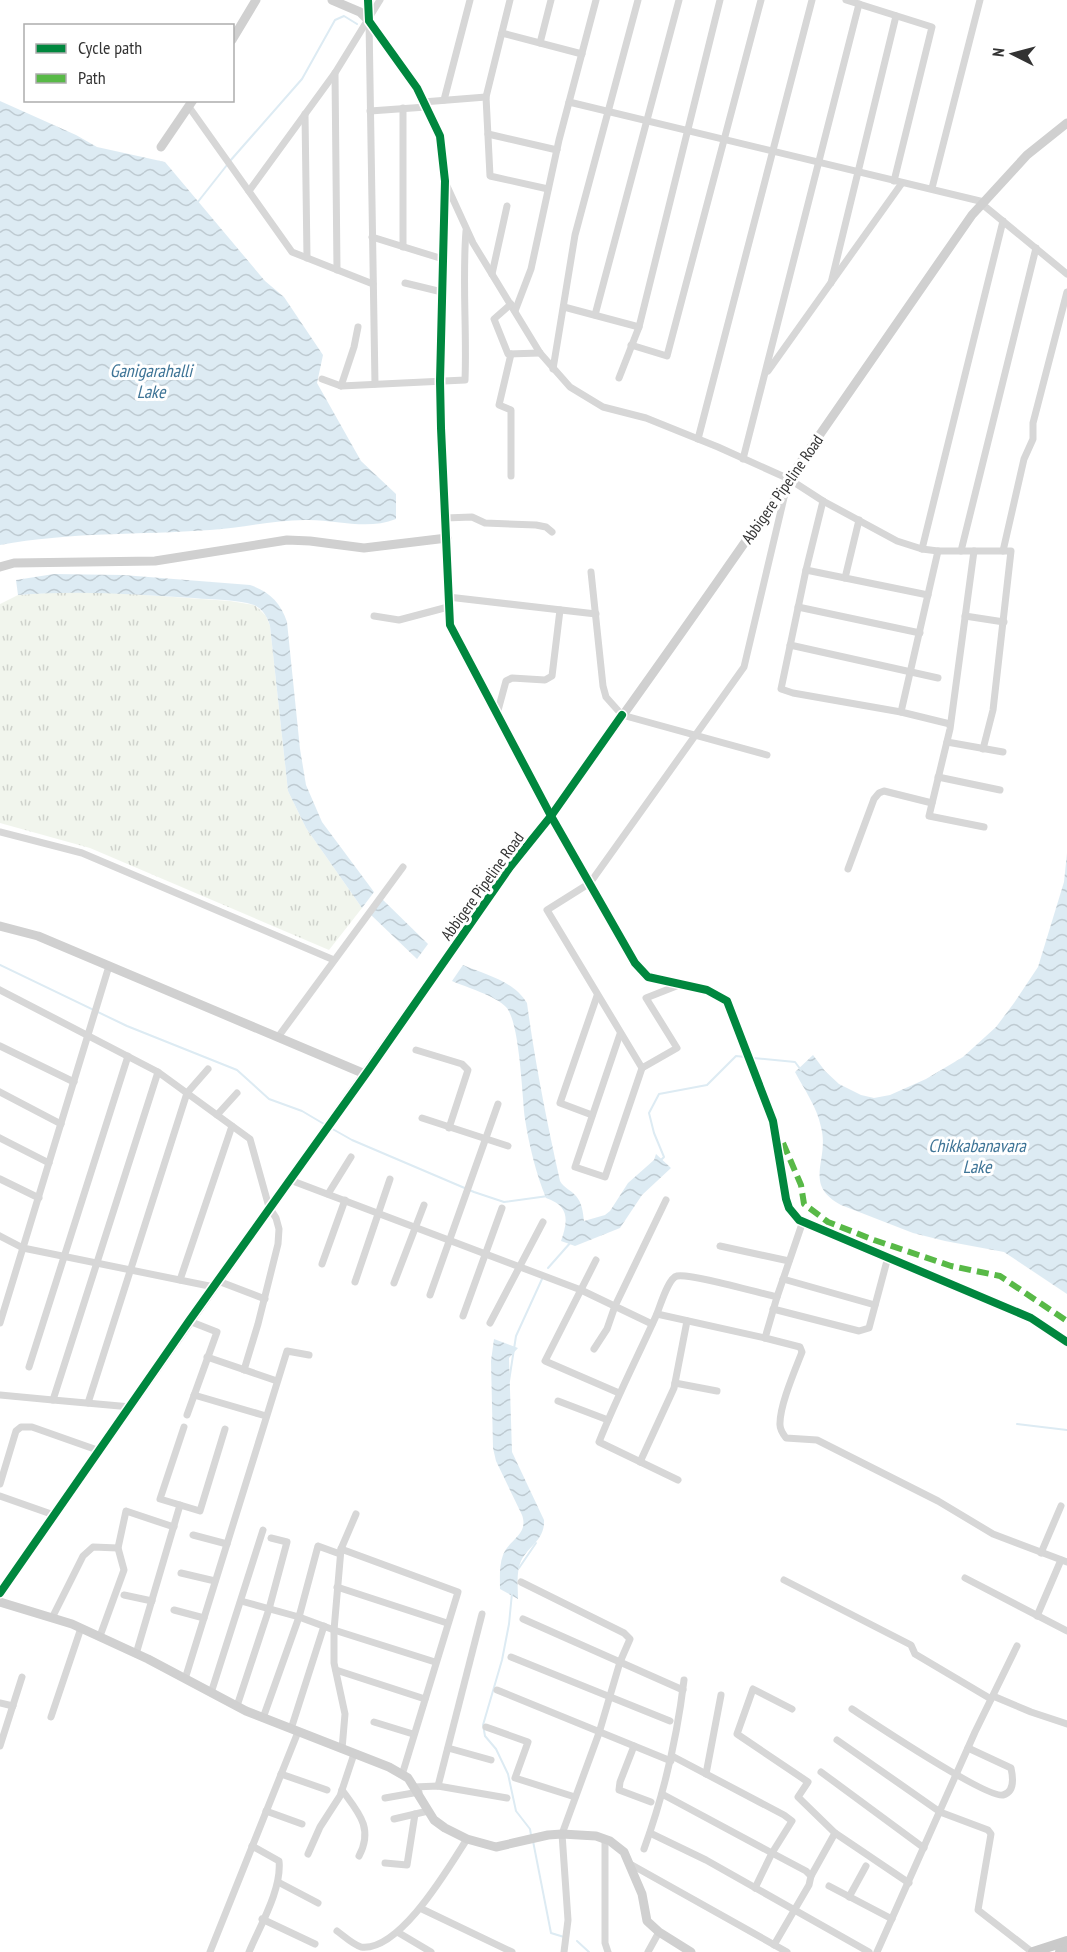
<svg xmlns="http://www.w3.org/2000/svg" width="1067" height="1952" viewBox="0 0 1067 1952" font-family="'PT Sans Narrow',sans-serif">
	<defs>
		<pattern id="grass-tufts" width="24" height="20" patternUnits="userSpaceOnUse" patternTransform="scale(1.5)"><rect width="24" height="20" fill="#f1f5ed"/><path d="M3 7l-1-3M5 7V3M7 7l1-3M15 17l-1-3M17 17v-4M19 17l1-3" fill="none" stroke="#cfd2cc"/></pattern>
		<pattern id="water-waves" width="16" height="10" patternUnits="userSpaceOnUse" patternTransform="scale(1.5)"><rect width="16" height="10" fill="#ddebf3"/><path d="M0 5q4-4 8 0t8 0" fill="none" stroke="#becad1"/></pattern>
	</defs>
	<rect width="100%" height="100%" fill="#fff"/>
	<polygon fill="url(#grass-tufts)" points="60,592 117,593 230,601 254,605 258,608 266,616 270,626 288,791 306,828 362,908 329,950 90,848 0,823 0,604 18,595"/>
	<g fill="url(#water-waves)">
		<path d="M0 101 76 135 97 147 165 162 265 281 284 297 323 355 317 383 361 461 396 494V519C366 531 336 519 305 520 274 520 242 528 210 530 140 535 69 532 0 545Z"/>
		<path d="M54 574 123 575 250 585C269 591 281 603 287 622L300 749 306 785 322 822 374 892 362 908 306 828 288 791 270 626C268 618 263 609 254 605 236 599 213 600 194 598 135 594 77 590 18 595L16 580Z"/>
		<path d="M1067 853V1294L1004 1252 945 1241 913 1233 841 1205C802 1184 830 1161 821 1127 817 1107 804 1089 795 1072L813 1055 825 1071 839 1084 861 1095 874 1098 890 1095 926 1079 963 1057 996 1027 1014 1003 1038 967 1064 882Z"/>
		<polygon points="381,898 428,944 417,959 370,914"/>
		<path d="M463 965C486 975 514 981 527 1003 535 1063 547 1122 560 1181 564 1188 571 1190 576 1196 582 1203 583 1212 584 1221L605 1215 610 1211 628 1183 654 1160 656 1154 671 1168 642 1195 620 1228 575 1246 561 1241C568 1221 570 1206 546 1198 536 1174 529 1145 525 1119 522 1096 520 1022 506 1007 496 996 466 987 452 981Z"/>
		<path d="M494 1339 518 1348 509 1358 512 1452 544 1520C545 1540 529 1545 521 1561 516 1572 518 1587 518 1599L500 1589C500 1578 499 1566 503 1555 509 1539 529 1535 522 1515L496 1461 493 1448 491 1361Z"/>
	</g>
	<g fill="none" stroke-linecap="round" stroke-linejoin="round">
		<g stroke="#ddebf3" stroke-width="2">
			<polyline points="230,161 302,79 335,20 344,16 357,24"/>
			<polyline points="197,203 227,165"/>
			<polyline points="0,965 127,1026 237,1070 269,1099 302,1111 324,1124"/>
			<polyline points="753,1058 795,1062 801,1070"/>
			<polyline points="329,1127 352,1140 474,1192 504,1202 548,1196"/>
			<polyline points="661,1160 664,1157 654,1133 649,1113 659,1094 707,1085 736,1056 745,1057"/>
			<polyline points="548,1268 571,1242"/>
			<polyline points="509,1381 516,1336 542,1279"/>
			<polyline points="1017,1424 1067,1430"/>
			<polyline points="519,1568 536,1543"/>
			<polyline points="512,1593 509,1624 502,1660 483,1725 485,1736 496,1749 508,1774 516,1811 530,1829 531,1835"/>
			<polyline points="533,1841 551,1933 564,1937"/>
			<polyline points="577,1941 589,1952"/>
		</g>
		<g stroke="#d7d7d7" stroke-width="7">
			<polyline points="510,0 486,97 490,176 548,189"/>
			<polyline points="846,0 932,27 894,181"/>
			<polyline points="369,21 375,384"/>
			<polyline points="502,33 582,54"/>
			<polyline points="540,43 551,0"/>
			<polyline points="335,73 337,270"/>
			<polyline points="444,100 470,0"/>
			<polyline points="423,102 486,97"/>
			<polyline points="569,102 984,202"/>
			<polyline points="189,107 292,252 373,284"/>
			<polyline points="403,108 403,247"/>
			<polyline points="370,111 426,107"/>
			<polyline points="305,114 307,258"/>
			<polyline points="488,134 557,150"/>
			<polyline points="446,184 473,243 540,353 570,387 603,407 646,418 718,447 789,479 823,501 897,541 922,549 938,551 1011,551 993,710 983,749"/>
			<polyline points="932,188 980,0"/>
			<polyline points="249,191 335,73 380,0"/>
			<polyline points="982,204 1067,274"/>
			<polyline points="372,237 443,259"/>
			<polyline points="492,274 507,206"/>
			<polyline points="405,283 442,292"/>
			<polyline points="831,283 896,16"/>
			<polyline points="511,304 494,319 508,354 540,353"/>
			<polyline points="564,307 639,327"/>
			<polyline points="515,311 531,269 559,140 596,0"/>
			<polyline points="595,315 679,0"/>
			<polyline points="631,345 667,356 761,0"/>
			<polyline points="511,354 499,405 511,410 511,476"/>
			<polyline points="553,369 575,235 638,0"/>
			<polyline points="768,371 902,183"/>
			<polyline points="619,378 639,327 720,0"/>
			<path d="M322 379 341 386 465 380C467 331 462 280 466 231"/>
			<polyline points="341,386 354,347 358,327"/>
			<polyline points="698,439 812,0"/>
			<polyline points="743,459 859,4"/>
			<polyline points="823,501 806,570 781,689 793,693 901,712"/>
			<polyline points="445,518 472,517 485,523 536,525 546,527 552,532"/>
			<polyline points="922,549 1003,221"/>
			<polyline points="938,551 901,712 950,724"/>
			<polyline points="961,551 1036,248"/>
			<polyline points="974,551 950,729 929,816 984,827"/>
			<polyline points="1003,551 1024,459 1033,439 1033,423 1067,292"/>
			<polyline points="806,570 928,595"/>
			<polyline points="591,572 603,686 606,697 622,715 767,755"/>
			<polyline points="845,578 859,520"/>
			<polyline points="448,597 596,614"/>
			<polyline points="798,607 920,633"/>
			<polyline points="374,616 399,620 448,607"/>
			<polyline points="965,616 1004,622"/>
			<polyline points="790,645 938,678"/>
			<polyline points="497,714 506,681 512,678 545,680 552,676 560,610"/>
			<polyline points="947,742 1003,752"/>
			<polyline points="938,777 1000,790"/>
			<polyline points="0,832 82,853 334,960"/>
			<polyline points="848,869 874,799 879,793 884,791 932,803"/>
			<polyline points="679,985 646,998 677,1048 642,1068 547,910 590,883 744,667 787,485"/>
			<polyline points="0,990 158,1072"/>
			<polyline points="620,1034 575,1167 605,1177 642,1068"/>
			<polyline points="278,1037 403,867"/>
			<polyline points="0,1046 74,1082"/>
			<polyline points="416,1050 462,1064 468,1070 449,1128"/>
			<polyline points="0,1092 61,1124"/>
			<polyline points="217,1115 237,1093"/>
			<polyline points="592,1115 560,1103 597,996"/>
			<polyline points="422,1118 508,1146"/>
			<polyline points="0,1138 49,1163"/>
			<polyline points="0,1179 39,1198"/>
			<polyline points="290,1180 581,1290 652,1324"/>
			<polyline points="328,1194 351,1157"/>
			<polyline points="0,1236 23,1248 214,1287"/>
			<polyline points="720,1246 789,1261"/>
			<polyline points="596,1260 545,1361 619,1393"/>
			<polyline points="322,1264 345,1200"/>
			<polyline points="783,1279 875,1305"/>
			<polyline points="180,1280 232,1126"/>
			<polyline points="218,1281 265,1299"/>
			<polyline points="355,1282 390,1179"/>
			<polyline points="394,1283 424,1205"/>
			<polyline points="430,1295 498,1104"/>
			<polyline points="773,1309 859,1331 869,1328 888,1257"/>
			<polyline points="657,1314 765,1338 777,1297"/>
			<polyline points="463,1316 502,1208"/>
			<polyline points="0,1323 109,966"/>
			<polyline points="490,1323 543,1222"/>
			<path d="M765 1338 800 1347 802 1352C795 1370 779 1407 780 1425 780 1430 783 1434 786 1438L817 1440 938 1501 993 1534 1067 1562"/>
			<polyline points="594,1349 607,1329 615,1306 666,1200"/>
			<polyline points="207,1357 277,1381"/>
			<polyline points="29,1367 128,1056"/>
			<polyline points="675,1383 717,1391"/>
			<polyline points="0,1395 53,1400"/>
			<polyline points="194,1395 266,1416"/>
			<polyline points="558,1401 608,1420"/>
			<polyline points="88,1403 187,1093 208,1069"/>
			<polyline points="131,1407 53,1400 158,1072 250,1139 269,1207 276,1218 279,1229 278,1244 258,1324 244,1370"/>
			<polyline points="187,1415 217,1332 189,1321"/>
			<polyline points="184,1427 160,1499 200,1511 225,1429"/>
			<polyline points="640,1462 674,1388 687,1321"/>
			<path d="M678 1480 599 1442C616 1399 637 1358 656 1316 660 1307 668 1278 677 1276 691 1273 759 1293 777 1297L803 1221"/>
			<polyline points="0,1484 16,1431 21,1427 32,1427 100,1451"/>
			<polyline points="0,1496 54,1515"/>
			<polyline points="193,1535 227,1544"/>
			<polyline points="341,1549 356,1514"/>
			<polyline points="1041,1553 1061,1506"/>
			<polyline points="181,1573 215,1581"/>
			<polyline points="965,1578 1067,1631"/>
			<polyline points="784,1580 911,1645 915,1654 991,1699"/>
			<polyline points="521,1582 624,1633 630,1639 620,1662 599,1733 562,1834 568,1920 564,1952"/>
			<polyline points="337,1587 447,1623"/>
			<polyline points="124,1595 152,1601"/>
			<polyline points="241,1601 299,1617 318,1546 340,1554"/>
			<polyline points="174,1610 204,1618"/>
			<polyline points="1037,1616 1061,1560"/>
			<polyline points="52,1618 83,1556 93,1547 118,1548"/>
			<polyline points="523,1619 683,1690"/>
			<polyline points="100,1636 124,1570 118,1548 126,1511 174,1527"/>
			<polyline points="136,1654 180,1505"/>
			<polyline points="511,1657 670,1721"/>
			<polyline points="336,1670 425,1699"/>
			<polyline points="185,1679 287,1351 309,1355"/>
			<polyline points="497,1690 671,1761"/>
			<polyline points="211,1693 263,1530"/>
			<polyline points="993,1696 1031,1712 1067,1724"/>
			<polyline points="0,1703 13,1706"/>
			<polyline points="237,1706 269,1609 287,1542 271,1538"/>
			<polyline points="792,1709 753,1689 737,1734 808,1782 798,1797 835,1833"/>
			<path d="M852 1709C872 1722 987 1799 1003 1795 1015 1792 1013 1777 1011 1768L968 1748"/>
			<polyline points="51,1717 81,1628"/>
			<polyline points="263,1718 299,1617 334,1630 435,1662"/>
			<polyline points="374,1722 413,1734"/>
			<polyline points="486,1727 528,1742 515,1778 575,1797"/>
			<polyline points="291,1729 324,1626"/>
			<polyline points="837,1740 940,1812 988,1830 991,1834 978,1910 1032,1952"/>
			<polyline points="0,1746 22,1677"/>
			<polyline points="634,1746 620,1782 619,1790 651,1802"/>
			<polyline points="448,1748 491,1760"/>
			<polyline points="342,1749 345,1714 334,1663 334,1630 341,1549 458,1592 402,1775"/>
			<polyline points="821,1772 924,1848"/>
			<polyline points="281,1774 327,1790"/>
			<polyline points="706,1774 721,1695"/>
			<polyline points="438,1786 482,1614"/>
			<polyline points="414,1787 438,1786 507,1798"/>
			<path d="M342 1790C358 1812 374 1828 359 1856"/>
			<polyline points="662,1794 772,1853 792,1821 784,1815 672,1756"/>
			<polyline points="385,1798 419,1792"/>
			<polyline points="266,1811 302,1824"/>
			<polyline points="394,1819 428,1811"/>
			<polyline points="650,1833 706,1860 869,1952"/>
			<polyline points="605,1839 605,1943 608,1952"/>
			<path d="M644 1849C664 1794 677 1738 684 1680"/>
			<polyline points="308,1854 320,1827 340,1796 354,1754"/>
			<polyline points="385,1863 407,1865 415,1814"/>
			<polyline points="630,1864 787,1952"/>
			<polyline points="811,1876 835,1833 909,1883"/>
			<polyline points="278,1882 318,1903"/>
			<polyline points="829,1886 892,1919"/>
			<polyline points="755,1888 772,1853 806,1871 811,1876 809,1885 774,1945"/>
			<polyline points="849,1897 866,1866"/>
			<polyline points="422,1909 512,1952"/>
			<polyline points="262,1919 315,1944"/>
			<path d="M337 1931C344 1936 352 1944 361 1947 400 1952 449 1867 467 1839"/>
			<polyline points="399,1933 431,1952"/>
			<polyline points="210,1952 298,1732"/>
			<path d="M249 1952C260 1926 282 1889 279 1861L252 1846"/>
			<polyline points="648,1952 659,1932"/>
			<polyline points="877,1952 975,1732 1017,1646"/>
		</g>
		<g stroke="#d0d0d0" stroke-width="9">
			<polyline points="332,0 360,12 369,21"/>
			<polyline points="368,0 369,21 417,88 440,136 445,181 440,381 441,428 450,625 551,816 635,963 648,977 707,990 727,1001 773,1121 786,1199 789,1208 799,1220 1031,1318 1067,1342"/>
			<polyline points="232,40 256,0"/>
			<polyline points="161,147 193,100"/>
			<polyline points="0,567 14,563 155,561 287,540 310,541 364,548 447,538"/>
			<polyline points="0,926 38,936 365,1074"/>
			<path d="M0 1593C168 1352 337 1112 507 872 521 851 539 832 553 812 696 616 833 415 972 215L1027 155 1067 123"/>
			<polyline points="0,1602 72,1624 148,1659 246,1711 389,1767 408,1778 434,1820 445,1828 467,1839 496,1847 548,1835 562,1834 596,1836 610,1841 624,1852 642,1894 647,1921 659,1932 691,1952"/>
		</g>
		<g stroke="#cacaca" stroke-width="10">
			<polyline points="1033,1952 1067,1941"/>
			<polyline points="1060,1952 1067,1950"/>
		</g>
		<polyline stroke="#58b947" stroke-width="6" stroke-dasharray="12 6" stroke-linecap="butt" points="783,1143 801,1185 804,1204 828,1222 874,1240 951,1266 1000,1276 1067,1321"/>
		<g stroke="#fff" stroke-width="11">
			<g id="cycleway">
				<polyline points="368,0 369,21 417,88 440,136 445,181 440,381 441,428 450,625 551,816 635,963 648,977 707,990 727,1001 773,1121 786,1199 789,1208 799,1220 1031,1318 1067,1342"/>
				<polyline points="0,1593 189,1321 368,1071 510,867 551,816 622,715"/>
			</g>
		</g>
		<use href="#cycleway" stroke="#00873e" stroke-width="8"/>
	</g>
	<g text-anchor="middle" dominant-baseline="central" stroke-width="6" stroke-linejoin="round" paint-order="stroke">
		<g font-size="16" fill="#333" stroke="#fff">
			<text transform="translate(782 489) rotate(-55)">Abbigere Pipeline Road</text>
			<text transform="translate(482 886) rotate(-54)">Abbigere Pipeline Road</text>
		</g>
		<g font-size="18" font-style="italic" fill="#3f7597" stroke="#fff">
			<text x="151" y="370">Ganigarahalli<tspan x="151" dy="21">Lake</tspan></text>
			<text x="977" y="1145">Chikkabanavara<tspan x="977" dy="21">Lake</tspan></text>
		</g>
	</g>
	<rect x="24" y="24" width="210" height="78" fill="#ffffff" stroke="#adadad" stroke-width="1.5"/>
	<rect x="36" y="44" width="30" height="9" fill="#00873e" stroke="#adadad" stroke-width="1.5"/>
	<text x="78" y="54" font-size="18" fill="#333333">Cycle path</text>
	<rect x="36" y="74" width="30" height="9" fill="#58b947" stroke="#adadad" stroke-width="1.5"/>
	<text x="78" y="84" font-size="18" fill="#333333">Path</text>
	<g transform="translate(1013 54) rotate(276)" stroke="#ffffff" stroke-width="4.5" paint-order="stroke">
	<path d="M0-4.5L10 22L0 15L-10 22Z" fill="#333333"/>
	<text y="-9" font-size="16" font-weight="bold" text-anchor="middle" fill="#333333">N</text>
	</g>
</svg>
